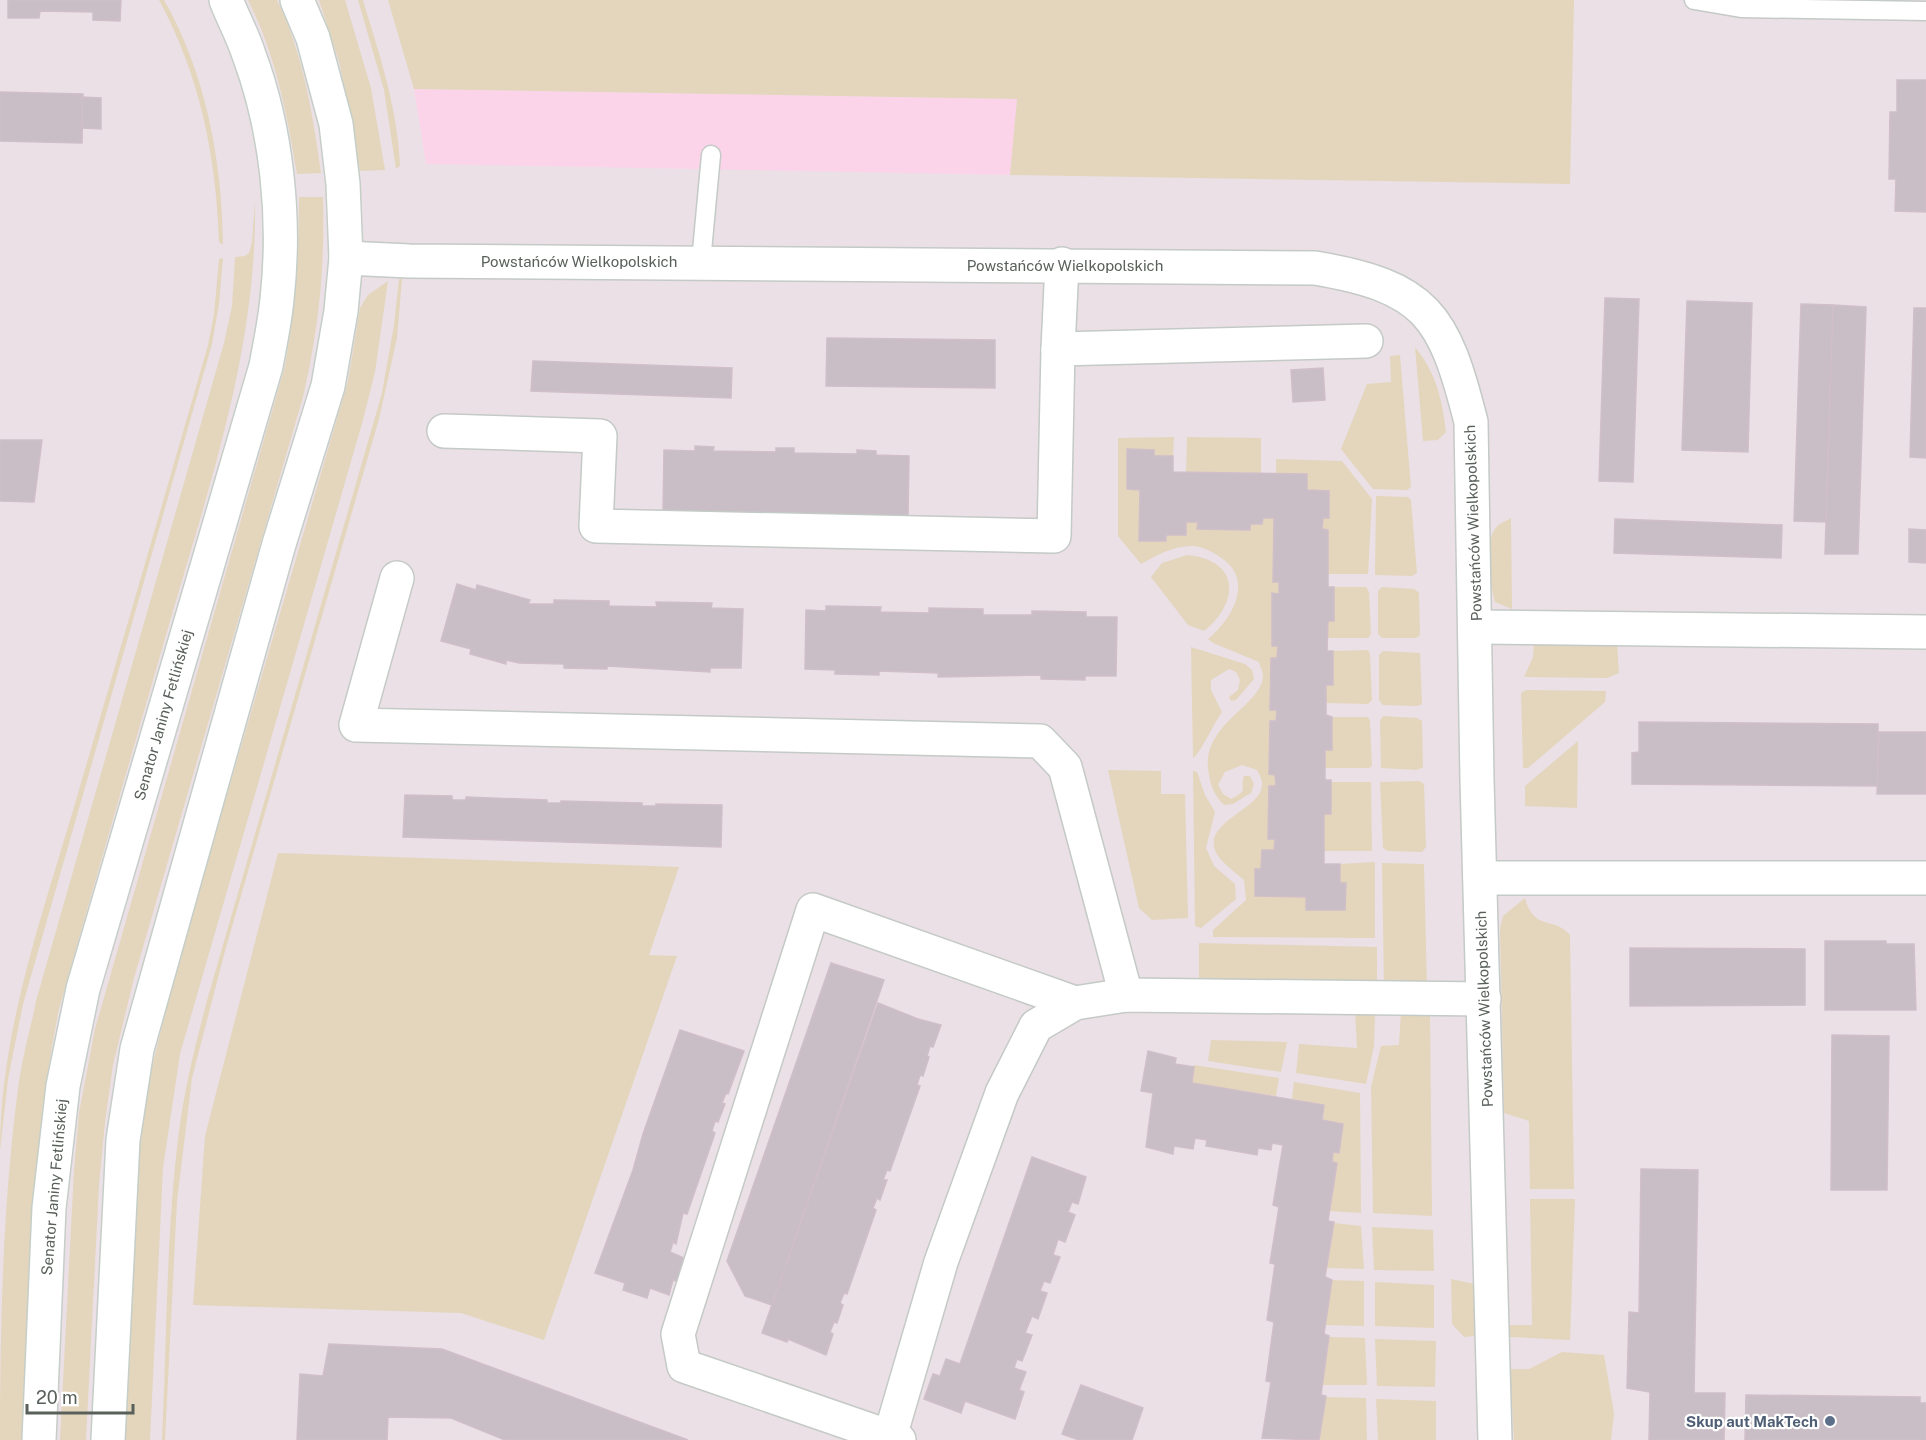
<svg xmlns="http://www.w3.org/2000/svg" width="1926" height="1440" viewBox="0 0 1926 1440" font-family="'Public Sans',sans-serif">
	<rect width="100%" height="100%" fill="#ebe0e6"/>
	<polygon fill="#fcd4ea" points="414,89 1018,99 1010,175 426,164"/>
	<g fill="#e3d6bc">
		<path d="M159 0H164C206 74 222 160 223 245L219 242C216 155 200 76 159 0Z"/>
		<path d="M248 0H277C303 53 313 115 321 173L297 174C287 114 276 55 248 0Z"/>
		<polygon points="319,0 345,0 371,88 385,170 360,171 340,65"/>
		<path d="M358 0H363L365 7C381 59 398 112 400 166L396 169 384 90Z"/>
		<polygon points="388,0 1574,0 1570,184 1010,175 1017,99 414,89"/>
		<path d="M299 197H323C325 268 319 327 303 397L134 978 113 1065 105 1122 99 1185 86 1440H60L74 1170 79 1113 95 1029 285 366C295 309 299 255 299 197Z"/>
		<path d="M255 202C257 341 214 472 175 604 136 739 97 874 59 1009 30 1151 29 1296 22 1440H0C0 1321 3 1199 19 1081 23 1054 31 1027 36 1001L224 343 232 306 235 257 245 256 249 253 252 242Z"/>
		<path d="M223 258 219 304 212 344 23 1004 8 1079 0 1151C0 1033 41 919 74 807 119 653 164 499 208 345L214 314 219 259Z"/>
		<path d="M399 279H402L397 338 379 419 225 951 192 1078 177 1201 165 1440H162C167 1338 166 1232 179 1131 185 1086 196 1042 208 997L382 393 394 325Z"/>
		<polygon points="388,281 375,372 363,420 180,1054 163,1168 150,1440 125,1440 140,1138 150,1075 178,962 348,381 360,308 368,295"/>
		<path d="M1415 347C1436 373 1442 399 1446 432L1438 440 1423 441Z"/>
		<polygon points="1400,355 1411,487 1407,490 1373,489 1341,449 1367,384 1391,382 1390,356"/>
		<path d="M1174 437 1173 456H1154V450L1127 449V489L1140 490V541H1166V535H1185L1186 522H1198V529L1249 530 1250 524H1262L1263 518H1274L1273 582H1279V594H1272V646H1278L1277 658H1271L1270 709 1277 710 1276 721H1270L1269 774 1275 775 1276 786H1269L1268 838 1275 839 1274 850H1262L1261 869 1255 870V896L1306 897V910H1345L1346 884 1340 883V864L1375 862V938L1213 937V930L1246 900 1244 880C1237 874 1229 868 1222 861 1189 824 1264 811 1262 784 1262 779 1259 774 1257 770L1242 765 1225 772 1218 785 1223 794 1231 799C1250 790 1239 789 1244 776H1250L1254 784 1251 793 1233 804 1224 805C1213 794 1210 784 1208 768 1204 723 1262 705 1263 676 1263 672 1260 666 1259 662L1213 643 1208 639C1233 618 1255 579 1220 557 1213 552 1203 547 1194 546 1175 545 1157 555 1141 564L1118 536V438Z"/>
		<polygon points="1187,437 1261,438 1261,473 1186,472"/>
		<polygon points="1276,459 1342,461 1372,499 1368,574 1328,574 1328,530 1322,529 1323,518 1329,518 1329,491 1307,490 1307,474 1276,474"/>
		<polygon points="1376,496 1408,497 1411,500 1417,573 1412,576 1375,575"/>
		<path d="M1511 518 1512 609 1495 602C1490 585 1484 543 1495 529 1498 524 1506 521 1511 518Z"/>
		<path d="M1187 555C1240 560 1240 602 1204 631L1188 625 1151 577 1162 563Z"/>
		<polygon points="1334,587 1366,587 1369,592 1371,634 1368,638 1327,638 1328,621 1334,620"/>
		<polygon points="1382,587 1414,589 1419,593 1420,635 1416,638 1382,638 1378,634 1378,591"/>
		<polygon points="1534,643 1617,643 1619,673 1607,678 1524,677 1533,657"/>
		<path d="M1191 647 1245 664 1252 670 1254 679 1236 700 1231 701 1229 697 1238 690 1240 680 1236 672 1229 669 1211 680V690L1222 712C1214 723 1200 754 1193 758Z"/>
		<polygon points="1368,650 1370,654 1372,700 1368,704 1326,703 1326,685 1333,685 1333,651"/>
		<polygon points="1383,651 1420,653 1422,704 1418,706 1383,705 1379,700 1379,655"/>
		<polygon points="1526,690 1606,691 1605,702 1528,768 1523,768 1521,693"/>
		<polygon points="1383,716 1417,718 1422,721 1423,767 1417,770 1381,768 1380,721"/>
		<polygon points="1332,717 1368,717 1370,721 1372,766 1369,768 1325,768 1325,750 1332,750"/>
		<polygon points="1578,741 1577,808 1525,806 1525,786"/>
		<polygon points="1108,770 1161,771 1161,794 1185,794 1188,918 1152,920 1139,908"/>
		<polygon points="1193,771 1197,772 1205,795 1215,812 1206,848 1214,866 1235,884 1236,899 1201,928 1195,926"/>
		<polygon points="1419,781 1424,784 1426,847 1422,852 1388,851 1383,848 1380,782"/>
		<polygon points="1331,782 1371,782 1372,851 1324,851 1324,814 1331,814"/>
		<polygon points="278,853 679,867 649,955 677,956 544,1340 461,1313 193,1305 205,1136"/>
		<polygon points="1382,863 1424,864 1427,986 1384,987"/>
		<path d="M1525 898C1534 932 1552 915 1570 935L1574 1189H1530L1529 1121 1504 1113 1500 928 1503 916Z"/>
		<polygon points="1199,943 1377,947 1377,986 1199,983"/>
		<polygon points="1355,1011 1375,1012 1374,1046 1366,1084 1296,1073 1299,1044 1357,1048"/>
		<polygon points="1401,1011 1430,1012 1432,1216 1373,1213 1371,1087 1381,1046 1399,1045"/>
		<polygon points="1211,1040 1287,1042 1281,1072 1208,1061"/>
		<polygon points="1194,1065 1279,1078 1276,1096 1192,1083"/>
		<polygon points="1294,1082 1360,1093 1361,1213 1329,1211 1337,1163 1332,1162 1333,1152 1339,1152 1343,1124 1323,1120 1324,1105 1292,1099"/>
		<polygon points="1530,1199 1575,1199 1570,1340 1510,1337 1510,1325 1532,1325"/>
		<polygon points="1334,1223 1361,1226 1364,1269 1327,1268"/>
		<polygon points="1372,1227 1433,1230 1434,1271 1374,1270"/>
		<polygon points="1451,1279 1475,1284 1475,1336 1464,1337 1452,1324"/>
		<polygon points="1332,1280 1364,1281 1364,1326 1325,1325"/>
		<polygon points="1375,1282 1434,1285 1434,1328 1375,1326"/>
		<polygon points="1329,1337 1365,1338 1367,1385 1322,1385"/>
		<polygon points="1375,1339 1436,1341 1435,1387 1377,1386"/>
		<polygon points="1562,1352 1604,1355 1614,1413 1611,1440 1514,1440 1510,1369 1529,1369"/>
		<polygon points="1325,1397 1366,1398 1367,1440 1319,1440"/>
		<polygon points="1376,1399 1436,1401 1436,1440 1378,1440"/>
	</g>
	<g fill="#c9bec5" stroke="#d0bec9" stroke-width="1.5">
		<polygon points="8,0 121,0 120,21 93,20 93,12 40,11 39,18 8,18"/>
		<polygon points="1897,80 1926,80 1926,212 1895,211 1896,179 1889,179 1890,112 1897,112"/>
		<polygon points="0,92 83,94 82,143 0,141"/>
		<polygon points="82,97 101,98 101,129 82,128"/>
		<polygon points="1605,298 1639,299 1633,482 1599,481"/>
		<polygon points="1687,301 1752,303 1748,452 1682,450"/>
		<polygon points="1801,304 1833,305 1826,522 1794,521"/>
		<polygon points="1833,305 1866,307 1858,554 1825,554"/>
		<polygon points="1914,308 1926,308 1926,458 1910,457"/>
		<polygon points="827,338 995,340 995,388 826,386"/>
		<polygon points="533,361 732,368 731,398 531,391"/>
		<polygon points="1323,368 1325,400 1293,402 1291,370"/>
		<polygon points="0,440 42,440 34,502 0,501"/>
		<polygon points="695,446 714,447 713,451 776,452 776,448 794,448 794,453 857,454 857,450 876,451 876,455 909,456 908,518 663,512 664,450 695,451"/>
		<polygon points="1127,449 1154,450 1154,456 1173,456 1173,472 1307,474 1307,490 1329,491 1329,518 1323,518 1322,529 1328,530 1328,587 1334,587 1334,621 1328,621 1327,651 1333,651 1333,685 1326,685 1326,715 1332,717 1332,750 1325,750 1325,780 1331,780 1331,814 1324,814 1324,864 1340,864 1340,883 1346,883 1345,910 1306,910 1306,897 1255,896 1255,869 1261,869 1262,850 1274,850 1275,839 1268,839 1269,786 1276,786 1275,775 1269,774 1270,721 1276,721 1277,710 1270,710 1271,658 1277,658 1278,646 1272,646 1272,593 1279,594 1279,582 1273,582 1274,518 1263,518 1262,524 1250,524 1250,530 1197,529 1198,522 1186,522 1186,535 1166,535 1166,541 1139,541 1140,490 1127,489"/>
		<polygon points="1615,519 1782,525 1781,558 1614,553"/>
		<polygon points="1909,529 1926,530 1926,563 1909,562"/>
		<polygon points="457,584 476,590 477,585 530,600 528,604 554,604 554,600 609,601 609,606 657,607 656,602 712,603 711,608 743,609 741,668 710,668 710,672 607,666 607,669 564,668 564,664 519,663 506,660 506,664 470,654 471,649 441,641"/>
		<polygon points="826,606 881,607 880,612 929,613 929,608 983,609 983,615 1032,615 1032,611 1086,612 1086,617 1117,617 1116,676 1085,676 1085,680 1041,679 1041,675 938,677 938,673 879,671 879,675 835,674 835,670 805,669 806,610 826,611"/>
		<polygon points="1639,722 1878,724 1878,786 1632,784 1632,753 1639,752"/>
		<polygon points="1879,732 1926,732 1926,794 1877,794"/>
		<polygon points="405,795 452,796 452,800 466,800 466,797 547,800 547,803 561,803 561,801 642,803 642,806 656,806 656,804 722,805 721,847 403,837"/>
		<polygon points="1825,941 1886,941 1886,944 1914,944 1916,1010 1825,1010"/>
		<polygon points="1630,948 1805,949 1805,1005 1630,1006"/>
		<polygon points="831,963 884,980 772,1305 745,1296 727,1261"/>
		<polygon points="878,1003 918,1019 941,1025 933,1047 930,1046 927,1056 929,1057 923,1076 920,1075 917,1085 920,1086 890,1171 887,1170 883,1180 887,1180 880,1200 877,1198 873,1208 876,1210 847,1294 844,1293 840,1303 843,1305 837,1323 834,1322 830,1332 833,1334 826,1355 788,1339 787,1342 762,1333"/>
		<polygon points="680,1030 744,1051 728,1094 726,1093 722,1103 725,1104 718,1122 715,1121 712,1131 715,1133 687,1214 683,1213 676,1244 673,1242 670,1252 686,1259 679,1282 673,1280 669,1295 650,1288 647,1298 623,1290 625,1283 595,1273 633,1170 643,1134"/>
		<polygon points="1832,1035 1889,1036 1887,1190 1831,1190"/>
		<polygon points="1148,1051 1176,1058 1175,1064 1194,1067 1192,1083 1324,1105 1322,1120 1343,1124 1339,1153 1333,1152 1332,1162 1337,1163 1328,1221 1334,1222 1325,1277 1332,1280 1324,1334 1329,1336 1321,1395 1326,1396 1319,1440 1262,1438 1271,1382 1266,1381 1274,1322 1267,1320 1275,1264 1270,1263 1279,1207 1273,1205 1283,1145 1272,1143 1271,1150 1258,1148 1257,1155 1206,1146 1207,1140 1195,1138 1193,1149 1174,1146 1173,1154 1146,1147 1153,1093 1141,1091"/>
		<polygon points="1032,1157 1086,1177 1078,1204 1072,1202 1068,1212 1075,1215 1065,1242 1058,1239 1053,1255 1060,1257 1050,1283 1044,1281 1040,1291 1047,1293 1038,1319 1032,1316 1025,1333 1032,1335 1022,1361 1017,1359 1014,1368 1026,1372 1019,1390 1024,1392 1015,1419 965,1401 961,1413 924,1399 933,1374 940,1376 946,1359 960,1364"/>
		<polygon points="1641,1169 1698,1170 1694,1393 1725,1393 1724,1440 1649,1440 1650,1392 1627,1388 1629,1312 1639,1313"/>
		<polygon points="329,1344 442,1349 688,1440 505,1440 451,1418 388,1417 387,1440 297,1440 300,1374 323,1376"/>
		<polygon points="1081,1385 1143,1408 1132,1440 1079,1440 1062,1434"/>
		<polygon points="1746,1395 1920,1397 1920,1403 1926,1403 1926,1440 1745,1440"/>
	</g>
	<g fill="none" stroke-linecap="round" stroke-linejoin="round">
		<g stroke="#c4cac6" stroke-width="21">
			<g id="service">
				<polyline points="1694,0 1741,8 1926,11"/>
				<polyline points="701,262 711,155"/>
			</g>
		</g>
		<g stroke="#c4cac6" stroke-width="36">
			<g id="minor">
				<path d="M346 258 409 261 1315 268C1427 287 1444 315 1471 422L1477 780 1495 1440"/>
				<polyline points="1058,349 1062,264"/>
				<polyline points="444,431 600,436 596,526 1054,536 1058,349 1366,341"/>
				<polyline points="397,578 356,725 1040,741 1065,767 1126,995"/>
				<polyline points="1476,627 1926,632"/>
				<polyline points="1480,878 1926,878"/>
				<polyline points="889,1440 941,1262 1002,1093 1036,1026 1075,1003 1126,995 1484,999"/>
				<polyline points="899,1440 684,1366 678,1334 813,910 1075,1003"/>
			</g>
		</g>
		<g stroke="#c6cec8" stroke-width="36">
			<g id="secondary">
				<path d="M39 1440 49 1208 63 1086 83 989 266 366C270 344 275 321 277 299 286 219 277 130 249 55 243 36 233 18 226 0"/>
				<polyline points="108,1440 123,1140 137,1049 279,544 328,386 341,311 346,258 343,184 336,124 313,38 297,0"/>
			</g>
		</g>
		<use href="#service" stroke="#fff" stroke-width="18"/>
		<use href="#minor" stroke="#fff" stroke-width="33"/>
		<use href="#secondary" stroke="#fff" stroke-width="33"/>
	</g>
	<circle fill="#5c6f8a" stroke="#fff" stroke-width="2" cx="1830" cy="1421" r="6"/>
	<g text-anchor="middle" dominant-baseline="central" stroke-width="4.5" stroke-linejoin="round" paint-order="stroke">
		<g font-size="15" fill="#59605a" stroke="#fff">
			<text x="579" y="261">Powstańców Wielkopolskich</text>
			<text x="1065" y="265">Powstańców Wielkopolskich</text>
			<text transform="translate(1473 523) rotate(-92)">Powstańców Wielkopolskich</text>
			<text transform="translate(163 715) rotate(-74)">Senator Janiny Fetlińskiej</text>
			<text transform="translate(1484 1009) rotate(-92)">Powstańców Wielkopolskich</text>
			<text transform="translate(54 1187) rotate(-85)">Senator Janiny Fetlińskiej</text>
		</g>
		<g font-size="15" font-weight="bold" fill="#4e5e75" stroke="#fff" text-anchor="end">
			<text x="1818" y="1421">Skup aut MakTech</text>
		</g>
	</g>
	<path d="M27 1404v9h106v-9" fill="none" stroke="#59605a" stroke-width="3"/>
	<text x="36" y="1404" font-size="18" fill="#59605a" stroke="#ffffff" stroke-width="4.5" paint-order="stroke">20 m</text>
</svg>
